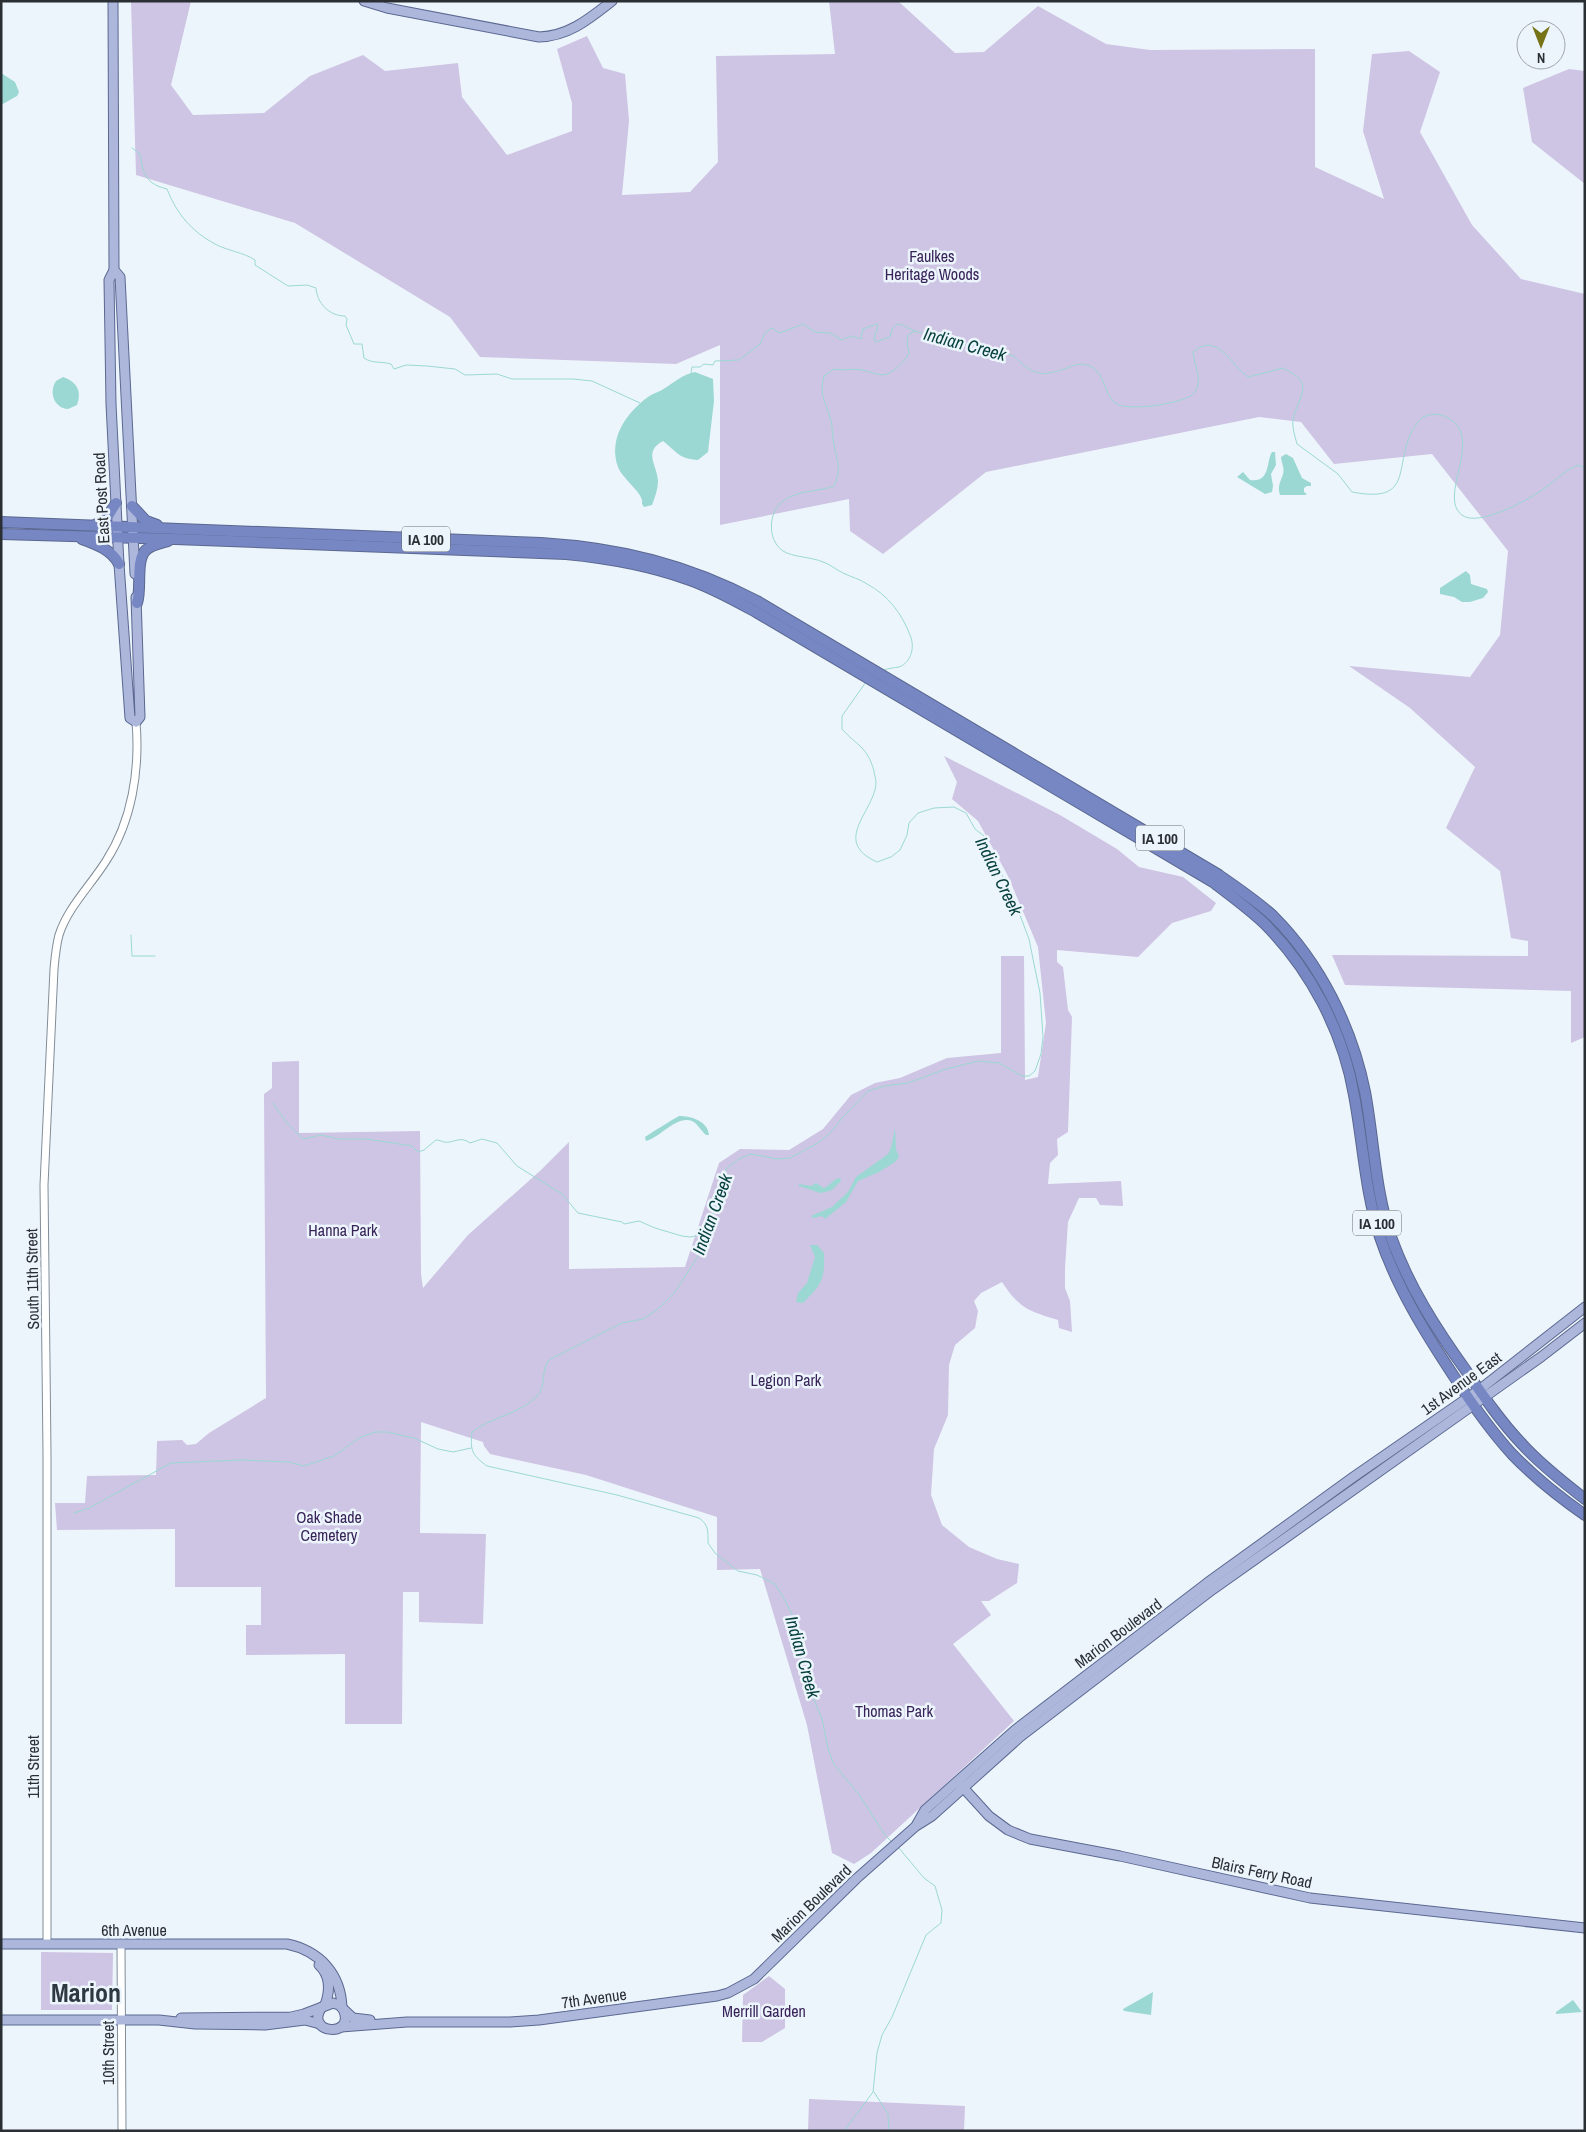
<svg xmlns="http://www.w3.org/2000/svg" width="1586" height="2132" viewBox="0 0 1586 2132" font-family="'Archivo Narrow',sans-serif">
	<rect width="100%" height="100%" fill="#edf5fc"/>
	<g fill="#cec4e3">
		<polygon points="131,1 191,1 171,85 193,115 264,113 310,76 363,55 385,71 458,63 462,97 507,155 572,131 572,103 557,49 587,36 603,68 625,74 629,121 622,195 690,192 718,162 716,56 835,54 829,1 898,1 955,53 984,52 1038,6 1106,44 1150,50 1315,49 1315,167 1384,199 1363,131 1372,54 1409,51 1440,72 1420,132 1472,225 1521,279 1585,294 1585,1037 1571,1043 1571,991 1345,985 1332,955 1528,956 1528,941 1511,938 1500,871 1446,828 1475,767 1410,708 1349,666 1470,677 1500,635 1508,551 1432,454 1334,464 1301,422 1259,417 986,472 883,554 850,531 849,499 720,525 720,345 676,364 480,357 450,317 295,223 136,175"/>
		<polygon points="1569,69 1585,71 1585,184 1532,142 1523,88"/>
		<path d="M944 756 1060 815 1117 849 1139 867 1183 877 1216 903 1211 911 1172 923 1138 957 1057 950V962L1063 967 1068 1010 1072 1017 1068 1132 1057 1139 1058 1155 1050 1163 1048 1184 1121 1181 1123 1206 1100 1205 1096 1198H1079L1068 1222 1065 1268V1288L1070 1301 1072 1332 1059 1328 1058 1320C1028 1311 1019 1308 1002 1282L981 1293 974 1301 978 1311 975 1328 955 1345 949 1365 948 1415 934 1449 931 1495 942 1525 969 1547 997 1559 1019 1564 1017 1583 989 1601H981L991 1615 953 1644 1014 1721 871 1853 854 1864 832 1853 807 1725 760 1569 717 1570V1517L586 1475 490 1454 484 1446 483 1442 421 1422 420 1533 486 1534 483 1624 419 1622V1592H403L402 1724H345V1654L246 1655V1625H261V1587H175V1529L57 1530 55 1503H85L87 1476 156 1475 157 1441 182 1440 187 1445 196 1444 209 1433 266 1398 264 1094 272 1088V1062L299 1061V1133L420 1131 421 1274 423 1288 468 1235 541 1170 569 1142V1269L685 1267 719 1163 740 1149 789 1150 823 1129 851 1095 875 1083 900 1078 947 1058 1001 1053V956H1024L1025 1080 1038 1077 1046 1023 1038 947 1008 876 978 821 952 799 957 782Z"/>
		<polygon points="41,1952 113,1953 112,2010 41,2010"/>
		<polygon points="769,1976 785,1989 785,2028 762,2042 742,2042 743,1995"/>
		<polygon points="809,2099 965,2106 964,2131 808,2131"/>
	</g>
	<g fill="#9bd8d3">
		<polygon points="1,73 15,82 19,92 17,96 1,105"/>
		<path d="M695 372 713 379 714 401 708 452 698 460C679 459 677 452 663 441 643 452 657 464 658 481 658 489 655 497 652 505L644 507 642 504C645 494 623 480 618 467 608 439 626 413 648 397 653 393 660 392 665 388 676 381 682 375 695 372Z"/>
		<path d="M63 377C77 382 82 391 77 405L68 409C53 408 49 391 56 381Z"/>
		<path d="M1272 452H1275L1276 465 1271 474 1273 486 1272 492 1265 494 1237 477 1243 472 1250 480C1271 483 1266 461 1272 452Z"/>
		<path d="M1286 454 1293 458 1302 478 1311 483V486H1307L1304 488V492L1307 494 1305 495H1280C1277 486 1281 481 1283 474 1285 468 1281 462 1281 457Z"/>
		<polygon points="1466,571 1470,575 1471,584 1487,589 1488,592 1483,598 1470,602 1462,602 1454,597 1440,594 1440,588"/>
		<path d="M679 1116C691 1116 708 1121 709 1135H706C702 1132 697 1123 692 1121 676 1115 660 1138 646 1141L645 1137C657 1129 667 1123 679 1116Z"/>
		<polygon points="895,1128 896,1149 899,1157 895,1162 879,1172 858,1181 846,1202 825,1219 822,1216 813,1218 811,1216 832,1207 848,1192 856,1177 888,1154 891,1148"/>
		<path d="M840 1178 841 1181 832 1190 825 1192 820 1193 799 1186V1184L811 1186 816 1183 824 1188C831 1185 833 1179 840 1178Z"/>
		<path d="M810 1245H817L824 1253C825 1280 822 1284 803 1303L796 1302 798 1293 807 1283 815 1257Z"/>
		<polygon points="1153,1992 1151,2015 1124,2011 1123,2009"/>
		<polygon points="1573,2000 1582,2012 1556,2014 1556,2012"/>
	</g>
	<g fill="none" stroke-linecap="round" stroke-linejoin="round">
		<g stroke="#9bd8d3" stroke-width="1">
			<path d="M132 148 140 154C143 174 146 184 167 189 176 213 192 232 215 244 228 251 243 252 255 260V265L288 286 307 285 316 288C317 303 329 316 345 316L347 319 346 325 354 344H362L364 358C373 364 381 361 391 364L394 369 406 365 427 366 455 369 465 375 497 374 512 379H573L592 381 640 403"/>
			<path d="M691 373 692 367H700L704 364 713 365 715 361 739 360 760 344 765 333 771 328 780 333 803 324 815 332 830 333 842 340 851 336 861 339 863 329 877 324 878 326 874 338 875 342 890 337 892 329 897 324C904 324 908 329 915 331"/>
			<path d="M884 670C889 668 894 668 899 667 912 662 915 646 910 635 902 614 888 595 867 584 860 579 851 577 843 573 836 570 830 564 823 562 812 557 792 557 783 551 767 540 768 512 783 501 797 490 818 492 834 486 842 468 837 462 834 445 832 436 833 426 830 417 825 400 819 396 824 376L834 369C844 371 854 368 862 370 881 374 883 380 899 366 903 362 906 359 909 353L907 344 908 335 915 331 1014 356C1033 376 1042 377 1067 368 1073 365 1080 363 1086 365 1104 368 1103 392 1115 403 1126 412 1187 404 1195 392 1203 380 1194 365 1193 352 1218 331 1230 365 1248 377L1283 368C1290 372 1299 376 1302 383 1306 392 1294 410 1293 420 1292 428 1295 436 1297 444L1338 474 1352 492C1415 504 1393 466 1413 429 1417 424 1419 418 1426 416 1433 413 1441 414 1448 418 1485 437 1437 497 1462 515 1478 528 1530 499 1545 488 1557 480 1565 469 1579 465L1585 468"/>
			<path d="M866 682 842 716V729C857 746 867 746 874 771 874 774 876 779 876 782 876 810 830 841 877 862L891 857 900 850 907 835 909 823 918 813 934 808 954 807 966 813 975 829 984 836 1018 910 1029 939 1034 964 1040 993 1043 1037 1041 1054 1035 1071 1029 1076H1022L999 1063 978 1061 946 1069 908 1083 885 1086 868 1091 842 1118 832 1131 818 1143 790 1158 777 1159 751 1154 739 1159 726 1169 700 1253 675 1292 658 1309 643 1319 622 1323 549 1360C540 1371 547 1387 537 1396 520 1414 491 1417 472 1432 470 1451 472 1455 487 1466L617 1495 699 1518C709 1525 708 1532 708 1543L715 1553 738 1571 757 1575 775 1584 786 1602 795 1621 805 1678 822 1719 828 1748 833 1763 860 1796 885 1835 893 1843"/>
			<polyline points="131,935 132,956 155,956"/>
			<path d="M273 1103 286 1122 303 1139 321 1135 339 1139H367L412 1146 418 1152 424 1150 436 1140C439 1140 441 1141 444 1142 453 1144 460 1135 470 1143L482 1139 497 1143 517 1166 562 1194 578 1213 622 1222 624 1224 639 1221 655 1228 682 1236 690 1237 706 1234"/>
			<polyline points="74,1513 89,1508 171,1463 241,1460 289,1462 304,1466 334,1456 359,1438 375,1432 387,1432 414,1438 438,1449 453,1452 471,1448"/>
			<polyline points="874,2092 888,2114 889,2131"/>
			<polyline points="844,2131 873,2092 877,2053 882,2035 892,2017 926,1935 941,1923 942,1910 935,1886 924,1878 898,1847"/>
		</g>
		<g stroke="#818d98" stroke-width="9">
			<g id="minor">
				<path d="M47 1944V1453L44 1185 54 969C55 958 56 946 59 935 68 907 91 885 106 861 132 821 140 770 136 722"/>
				<polyline points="121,1944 122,2131"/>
			</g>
		</g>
		<g stroke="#5b6891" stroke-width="11">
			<g id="major">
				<polyline points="113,1 114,270 109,280 111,404 119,564 130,718 136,722 140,717 136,597"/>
				<path d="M364 1 387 8 539 37C569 36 589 19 612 1"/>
				<polyline points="114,270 120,277 135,574"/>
				<polyline points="959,1783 989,1816 1008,1830 1030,1839 1120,1856 1310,1898 1585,1928"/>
				<polyline points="917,1824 925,1810 1015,1730 1207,1583 1352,1478 1479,1390 1585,1307"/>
				<path d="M1 1944H287C320 1951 341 1974 342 2008"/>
				<path d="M319 1965C331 1976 330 1991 325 2005"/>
				<path d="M322 2007C303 2034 357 2039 343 2009"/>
				<polyline points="181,2018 291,2017 304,2014 333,2003 339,2005 353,2018 370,2020"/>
				<polyline points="1,2020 159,2020 195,2024 265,2025 305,2020 320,2024"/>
				<polyline points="341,2027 407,2022 510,2022 539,2020 717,1996 728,1993 754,1979 856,1879 916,1826 932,1816 1020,1737 1212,1590 1541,1357 1585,1323"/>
			</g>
		</g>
		<g stroke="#5b6891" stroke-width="12">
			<g id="highway">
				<polyline points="132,506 146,521 157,525"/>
				<path d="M1 522 541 543C620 548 686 564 757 601L1219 875C1237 888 1257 901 1273 916 1320 963 1352 1027 1365 1092 1374 1140 1375 1191 1391 1237 1409 1287 1436 1329 1467 1372 1484 1397 1501 1422 1522 1444 1540 1464 1563 1482 1585 1499"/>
				<polyline points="95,525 106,519 116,503"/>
				<path d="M1 534 175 539 566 554C607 558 648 565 687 579 711 587 734 600 756 612L1213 882C1230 895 1248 908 1264 923 1310 969 1343 1031 1354 1095 1363 1142 1365 1192 1380 1237 1397 1288 1426 1334 1455 1378 1472 1404 1491 1431 1512 1454 1534 1477 1559 1497 1585 1515"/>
				<path d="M82 539C96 544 112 550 119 564"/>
				<path d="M137 603C142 589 135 560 146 550 151 545 161 543 168 541"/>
			</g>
		</g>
		<use href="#minor" stroke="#fff" stroke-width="7"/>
		<use href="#major" stroke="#adb7db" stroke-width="9"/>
		<use href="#highway" stroke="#7687c3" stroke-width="10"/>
	</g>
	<g text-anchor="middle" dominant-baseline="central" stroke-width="5" stroke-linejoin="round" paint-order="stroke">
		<g fill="#edf5fc" stroke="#646a70" stroke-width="1">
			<rect x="402" y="526.5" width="48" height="25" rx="4"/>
			<rect x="1136" y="825.5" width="48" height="25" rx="4"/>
			<rect x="1353" y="1210.5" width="48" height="25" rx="4"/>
		</g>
		<g font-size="15" font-weight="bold" fill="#2a2f34">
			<text x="426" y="539">IA 100</text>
			<text x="1160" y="838">IA 100</text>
			<text x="1377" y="1223">IA 100</text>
		</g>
		<g font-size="16" fill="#382359" stroke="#edf5fc">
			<text x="932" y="256">Faulkes<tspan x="932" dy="18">Heritage Woods</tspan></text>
			<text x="343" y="1230">Hanna Park</text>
			<text x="786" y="1380">Legion Park</text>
			<text x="329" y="1517">Oak Shade<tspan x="329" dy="18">Cemetery</tspan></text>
			<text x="894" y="1711">Thomas Park</text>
			<text x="764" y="2011">Merrill Garden</text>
		</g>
		<g font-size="16" fill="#2a2f34" stroke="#edf5fc">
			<text transform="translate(101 498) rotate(-93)">East Post Road</text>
			<text transform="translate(32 1279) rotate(-91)">South 11th Street</text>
			<text transform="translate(1461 1383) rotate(-36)">1st Avenue East</text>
			<text transform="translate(1118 1633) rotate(-37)">Marion Boulevard</text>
			<text transform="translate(33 1767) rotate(-90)">11th Street</text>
			<text transform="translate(1262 1872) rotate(12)">Blairs Ferry Road</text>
			<text transform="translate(811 1903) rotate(-44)">Marion Boulevard</text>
			<text x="134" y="1930">6th Avenue</text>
			<text transform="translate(594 1998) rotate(-8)">7th Avenue</text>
			<text transform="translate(108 2053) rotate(-90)">10th Street</text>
		</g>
		<g font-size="18" font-style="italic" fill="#043f3c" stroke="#edf5fc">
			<text transform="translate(965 344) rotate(15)">Indian Creek</text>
			<text transform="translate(999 876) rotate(64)">Indian Creek</text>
			<text transform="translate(712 1214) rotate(-70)">Indian Creek</text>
			<text transform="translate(803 1657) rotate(74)">Indian Creek</text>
		</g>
		<g font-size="26" font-weight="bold" fill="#2d3841" stroke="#edf5fc">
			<text x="86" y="1992">Marion</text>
		</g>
	</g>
	<rect width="1586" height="2132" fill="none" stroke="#2a2f34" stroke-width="5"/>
	<g transform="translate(1541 45) rotate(180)"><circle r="24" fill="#edf5fc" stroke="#9fa6ac"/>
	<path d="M0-4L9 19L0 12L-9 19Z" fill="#777317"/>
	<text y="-8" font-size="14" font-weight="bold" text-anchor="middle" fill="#2a2f34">N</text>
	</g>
</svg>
